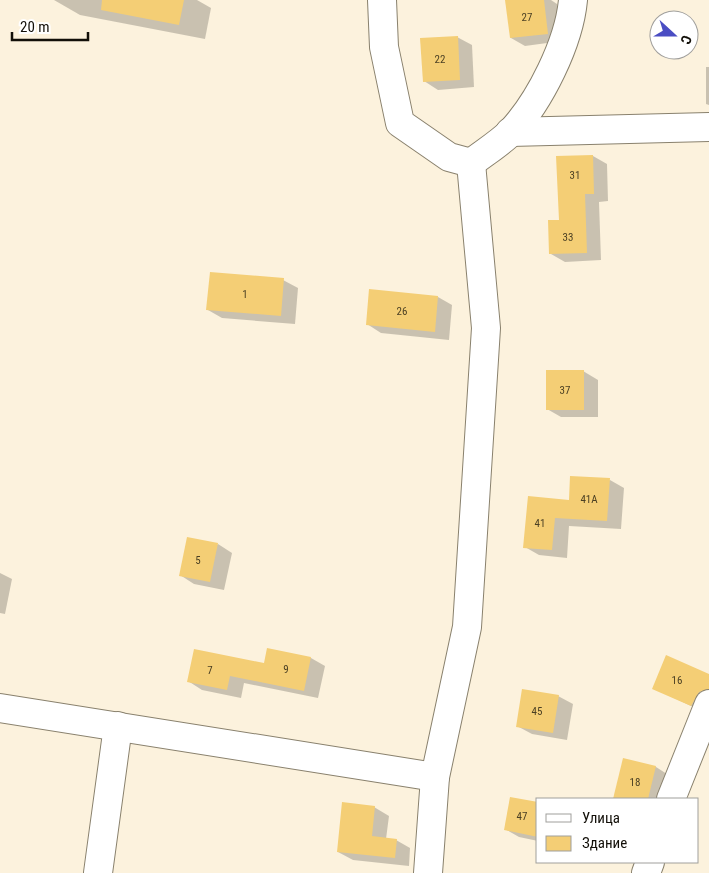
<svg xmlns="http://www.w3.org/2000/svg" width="709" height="873" viewBox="0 0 709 873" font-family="'Roboto Condensed',sans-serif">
	<rect width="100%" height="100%" fill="#fcf2dd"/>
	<g fill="#0003">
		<polygon points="54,0 197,0 211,8 205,39 80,15"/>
		<polygon points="506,0 551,0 557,4 562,41 525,46 511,38"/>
		<polygon points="457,37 472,45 474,87 438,90 424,81"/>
		<polygon points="706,67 709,67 709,105 706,104"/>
		<polygon points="593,156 607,164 608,201 599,202 601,260 565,262 551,254 560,221"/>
		<polygon points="283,280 298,288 295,324 222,318 208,310"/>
		<polygon points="438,297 452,305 449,340 381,333 367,324"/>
		<polygon points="583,371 598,380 598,417 561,417 547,409"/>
		<polygon points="610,480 624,488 621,529 569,526 567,558 539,555 525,547 570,502"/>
		<polygon points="218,544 232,553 224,590 194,584 180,575"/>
		<polygon points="0,573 12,579 5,614 0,613"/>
		<polygon points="268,649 311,658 325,666 318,698 244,683 241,698 202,690 188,681 265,665"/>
		<polygon points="709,676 709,708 706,713 653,688"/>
		<polygon points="558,696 573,704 567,740 532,734 517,726"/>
		<polygon points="624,759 656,767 670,776 664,799 620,799 615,797"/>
		<polygon points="538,804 538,841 519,837 505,829"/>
		<polygon points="374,807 389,816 386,839 396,840 410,848 409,866 353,860 338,852"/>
	</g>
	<g fill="#f4ce75">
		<polygon points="102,0 184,0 179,25 101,10"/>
		<polygon points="505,0 544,0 548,34 510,38"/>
		<polygon points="458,36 460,80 423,82 420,38"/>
		<polygon points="593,155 594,194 585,194 587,253 549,254 548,220 559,220 556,156"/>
		<polygon points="210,272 284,278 281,316 206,310"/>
		<polygon points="369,289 438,296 435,332 366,325"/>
		<rect x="546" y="370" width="38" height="40"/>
		<polygon points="570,476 610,478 607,521 555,518 552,550 523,548 528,496 569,500"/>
		<polygon points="187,537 218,543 210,582 179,576"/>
		<polygon points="267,648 311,657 304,691 230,676 227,690 187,682 194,649 264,663"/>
		<polygon points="666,655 709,674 709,689 699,692 691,706 652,689"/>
		<polygon points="522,689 559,695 553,733 516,727"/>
		<polygon points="623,758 656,766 648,799 613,799"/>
		<polygon points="510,797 538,802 538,837 504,830"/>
		<polygon points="342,802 375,806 372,836 397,839 395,858 337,852"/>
	</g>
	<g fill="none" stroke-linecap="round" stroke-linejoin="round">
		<g stroke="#89816d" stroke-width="30">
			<g id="minor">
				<polyline points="382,0 384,47 400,123 449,157 471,163 486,328 467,627 435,777"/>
				<polyline points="510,132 709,127"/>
				<path d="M471 163C484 153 500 143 511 132 540 101 569 43 573 0"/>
				<polyline points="0,708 435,777 428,873"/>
				<polyline points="671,799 709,704"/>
				<polyline points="98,873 118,726"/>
				<polyline points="646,873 650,862"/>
			</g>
		</g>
		<use href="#minor" stroke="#fff" stroke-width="28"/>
	</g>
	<g text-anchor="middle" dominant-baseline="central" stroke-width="5" stroke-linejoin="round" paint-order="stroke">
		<g font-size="11" fill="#4a3f23">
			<text x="527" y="17">27</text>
			<text x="440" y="59">22</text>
			<text x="575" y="175">31</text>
			<text x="568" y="237">33</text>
			<text x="245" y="294">1</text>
			<text x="402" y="311">26</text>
			<text x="565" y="390">37</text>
			<text x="589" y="499">41А</text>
			<text x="540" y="523">41</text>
			<text x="198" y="560">5</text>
			<text x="286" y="669">9</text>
			<text x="210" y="670">7</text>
			<text x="677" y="680">16</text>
			<text x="537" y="711">45</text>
			<text x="635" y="782">18</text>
			<text x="522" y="816">47</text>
		</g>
	</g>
	<rect x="536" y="798" width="162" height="65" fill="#ffffff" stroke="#a09f9c"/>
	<rect x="546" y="814" width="25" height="8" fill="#ffffff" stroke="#a09f9c"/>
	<text x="582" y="823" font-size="15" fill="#120f08">Улица</text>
	<rect x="546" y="836" width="25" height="15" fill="#f4ce75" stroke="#a09f9c"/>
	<text x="582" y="848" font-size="15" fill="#120f08">Здание</text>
	<g transform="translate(674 35) rotate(111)"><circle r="24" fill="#ffffff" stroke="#a09f9c"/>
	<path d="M0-4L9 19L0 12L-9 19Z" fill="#4a4dc3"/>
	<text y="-8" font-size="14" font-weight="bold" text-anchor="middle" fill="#120f08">С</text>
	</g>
	<path d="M12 32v8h76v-8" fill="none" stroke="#120f08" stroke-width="2.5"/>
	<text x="20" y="32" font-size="15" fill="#120f08" stroke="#ffffff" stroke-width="4" paint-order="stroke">20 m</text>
</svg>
